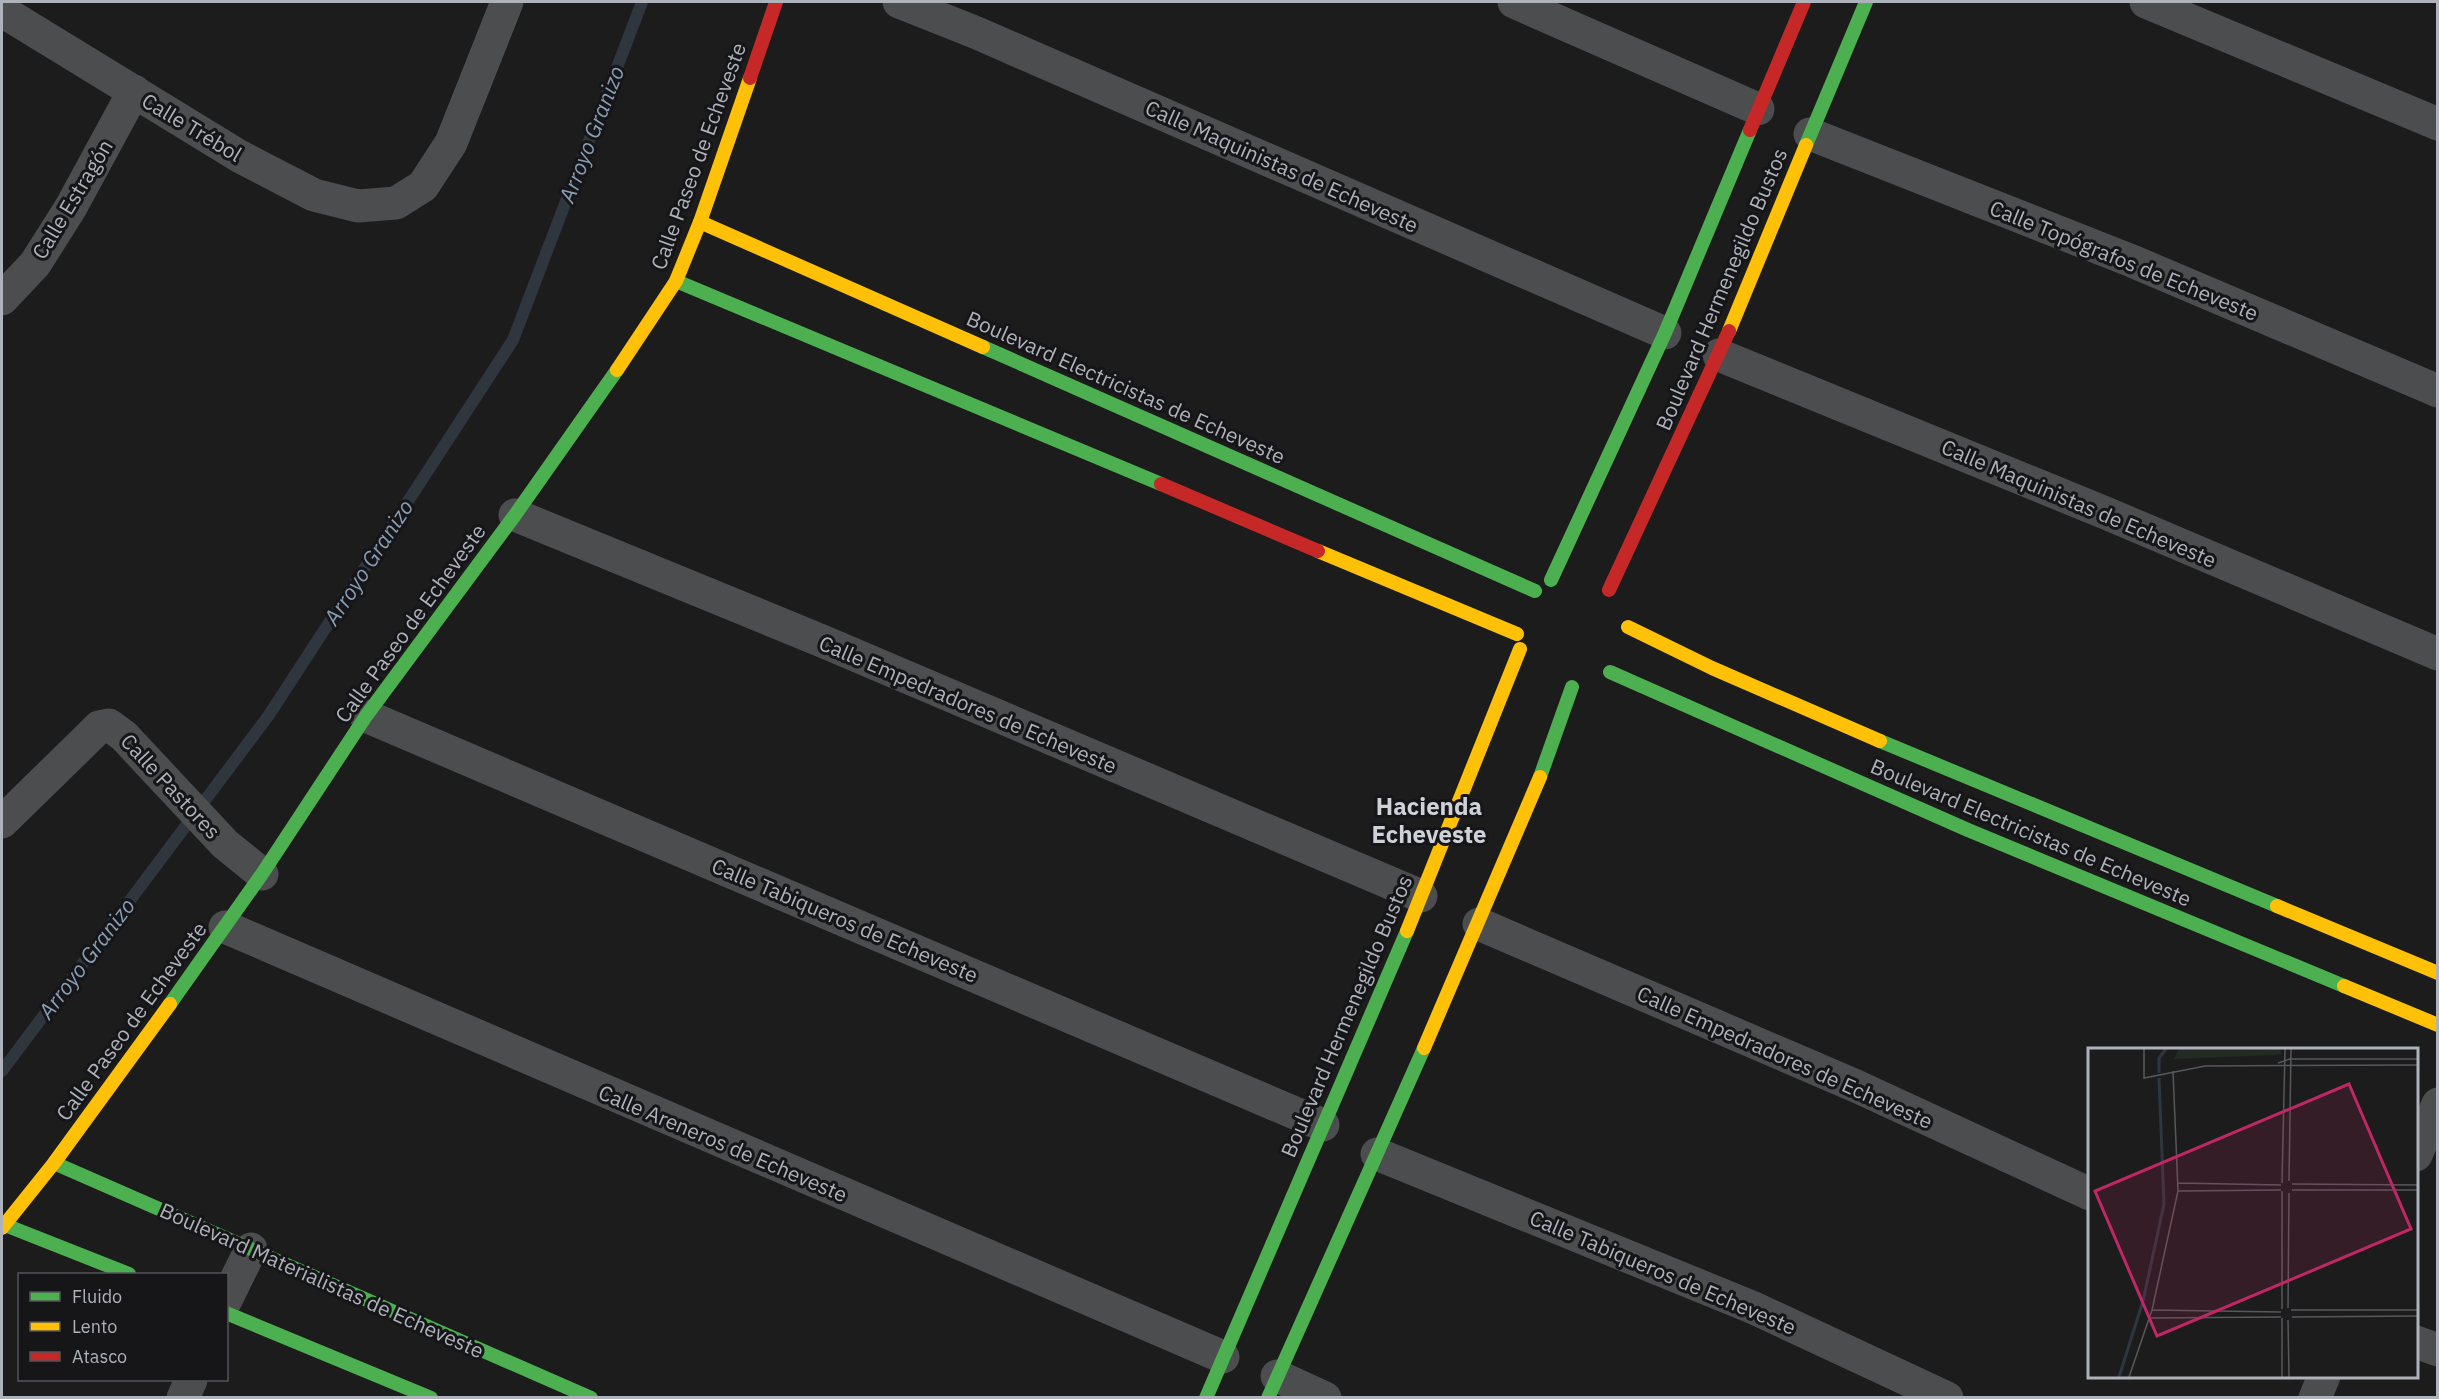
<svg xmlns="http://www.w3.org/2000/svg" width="2439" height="1399" viewBox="0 0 2439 1399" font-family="'IBM Plex Sans',sans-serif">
	<rect width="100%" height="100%" fill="#1c1c1c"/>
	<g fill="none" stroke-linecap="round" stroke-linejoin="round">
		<polyline stroke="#2f363e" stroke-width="12" points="2,1071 269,715 513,340 642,2"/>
		<g stroke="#4c4d4f" stroke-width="33">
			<polyline points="899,2 977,33 1665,333"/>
			<polyline points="1514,2 1758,109"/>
			<polyline points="2146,2 2438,124"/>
			<polyline points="2,11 239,156 314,195 358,206 396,203 423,186 451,143 507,2"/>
			<polyline points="1810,134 2132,261 2438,391"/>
			<polyline points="2,299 35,264 71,207 134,91"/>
			<polyline points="1719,355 2108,514 2438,654"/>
			<polyline points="515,515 822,641 1421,896"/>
			<polyline points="366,716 1323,1125"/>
			<polyline points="2,822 90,736 99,727 109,725 124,736 225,844 262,874"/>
			<polyline points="1479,924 1856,1086 2090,1194"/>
			<polyline points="225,927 1223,1357"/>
			<polyline points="1377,1154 1754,1308 1947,1398"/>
			<polyline points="2416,1155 2438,1104"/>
			<polyline points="226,1300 251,1249"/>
			<polyline points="2416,1342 2438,1350"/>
			<polyline points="1277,1376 1325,1398"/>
			<polyline points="183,1398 191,1380"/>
			<polyline points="2315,1398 2324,1376"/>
		</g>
		<g stroke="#4caf50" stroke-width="14">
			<polyline points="1806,145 1866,2"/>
			<polyline points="676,281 1161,484"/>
			<polyline points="983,347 1535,591"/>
			<polyline points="1551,580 1665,333 1750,130"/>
			<polyline points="1610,672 1968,830 2344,986"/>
			<polyline points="1880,741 2277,906"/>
			<polyline points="1540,777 1572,687"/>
			<polyline points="170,1004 262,874 366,716 515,515 617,370"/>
			<polyline points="54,1163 591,1398"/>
			<polyline points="5,1225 129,1274"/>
			<polyline points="226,1313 431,1398"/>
			<polyline points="1206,1398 1407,931"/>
			<polyline points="1268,1398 1424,1048"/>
		</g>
		<g stroke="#ffc107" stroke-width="14">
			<polyline points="700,222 983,347"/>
			<polyline points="1729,331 1806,145"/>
			<polyline points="617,370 676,281 700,222 750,78"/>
			<polyline points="1318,551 1517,634"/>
			<polyline points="1628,627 1712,668 1880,741"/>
			<polyline points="2277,906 2438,973"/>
			<polyline points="1407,931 1520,649"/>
			<polyline points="2344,986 2438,1025"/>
			<polyline points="1424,1048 1540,777"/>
			<polyline points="2,1228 54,1163 170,1004"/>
		</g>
		<g stroke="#c62828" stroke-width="14">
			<polyline points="750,78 776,2"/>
			<polyline points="1750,130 1804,2"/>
			<polyline points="1161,484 1318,551"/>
			<polyline points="1609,590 1729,331"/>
		</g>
	</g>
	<g text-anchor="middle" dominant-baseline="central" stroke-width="6" stroke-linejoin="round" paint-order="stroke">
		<g font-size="21" fill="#aeb2bb" stroke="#161518">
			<text transform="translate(192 127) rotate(31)">Calle Trébol</text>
			<text transform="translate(698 156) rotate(-70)">Calle Paseo de Echeveste</text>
			<text transform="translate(1282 166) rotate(24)">Calle Maquinistas de Echeveste</text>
			<text transform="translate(72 199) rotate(-59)">Calle Estragón</text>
			<text transform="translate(2124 260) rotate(22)">Calle Topógrafos de Echeveste</text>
			<text transform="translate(1721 289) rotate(-67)">Boulevard Hermenegildo Bustos</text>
			<text transform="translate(1126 387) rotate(24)">Boulevard Electricistas de Echeveste</text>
			<text transform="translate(2079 503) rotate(23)">Calle Maquinistas de Echeveste</text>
			<text transform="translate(410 623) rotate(-54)">Calle Paseo de Echeveste</text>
			<text transform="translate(968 704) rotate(23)">Calle Empedradores de Echeveste</text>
			<text transform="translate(171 786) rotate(47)">Calle Pastores</text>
			<text transform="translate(2031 832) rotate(23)">Boulevard Electricistas de Echeveste</text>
			<text transform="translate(845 920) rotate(23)">Calle Tabiqueros de Echeveste</text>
			<text transform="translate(1346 1016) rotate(-67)">Boulevard Hermenegildo Bustos</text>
			<text transform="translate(131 1021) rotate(-54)">Calle Paseo de Echeveste</text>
			<text transform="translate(1785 1057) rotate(24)">Calle Empedradores de Echeveste</text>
			<text transform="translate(723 1143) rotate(23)">Calle Areneros de Echeveste</text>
			<text transform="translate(1663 1272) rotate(23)">Calle Tabiqueros de Echeveste</text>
			<text transform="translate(322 1280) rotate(24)">Boulevard Materialistas de Echeveste</text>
		</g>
		<g font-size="22" font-style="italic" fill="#879eb4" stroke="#161518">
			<text transform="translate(591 134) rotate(-69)">Arroyo Granizo</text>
			<text transform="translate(368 562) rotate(-57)">Arroyo Granizo</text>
			<text transform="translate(86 958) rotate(-53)">Arroyo Granizo</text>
		</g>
		<g font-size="24" font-weight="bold" fill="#cfd1d8" stroke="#161518">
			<text x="1429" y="806">Hacienda<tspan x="1429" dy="28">Echeveste</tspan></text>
		</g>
	</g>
	<g transform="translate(2088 1048)">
		<rect width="330" height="330" fill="#1c1c1c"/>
		<path d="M91 1H193V6L187 7 86 11Z" fill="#232b25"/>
		<path fill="none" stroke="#2f363e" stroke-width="3" d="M71 25V10L78 1M31 329 55 253 76 156 71 30"/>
		<path fill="none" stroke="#56585c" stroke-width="1.5" d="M56 1V30L117 18 330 17M190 15 202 11H330M201 133 203 1M90 135 193 137M194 135 197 1M204 136 330 137M204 142H330M90 143 193 142M194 143V261M200 260 201 145M64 262 193 264M203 262H330M204 269 330 268M62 270 193 269M200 272 201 329M41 329 64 262 90 143 85 23M194 329V270"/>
		<path fill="#c02765" fill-opacity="0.15" stroke="#c02765" stroke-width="3" d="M261 36 323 181 69 288 7 143Z"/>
		<rect width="330" height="330" fill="none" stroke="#aeb2bb" stroke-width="3"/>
	</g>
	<rect width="2439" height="1399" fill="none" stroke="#aeb2bb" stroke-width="6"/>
	<rect x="18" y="1273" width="210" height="108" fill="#161518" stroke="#535459" stroke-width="1.5"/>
	<rect x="30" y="1292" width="30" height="9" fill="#4caf50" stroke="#535459" stroke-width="1.5"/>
	<text x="72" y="1303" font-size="18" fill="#aeb2bb">Fluido</text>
	<rect x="30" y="1322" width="30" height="9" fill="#ffc107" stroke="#535459" stroke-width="1.5"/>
	<text x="72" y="1333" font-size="18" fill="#aeb2bb">Lento</text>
	<rect x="30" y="1352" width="30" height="9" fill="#c62828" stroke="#535459" stroke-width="1.5"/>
	<text x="72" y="1363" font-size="18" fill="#aeb2bb">Atasco</text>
</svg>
